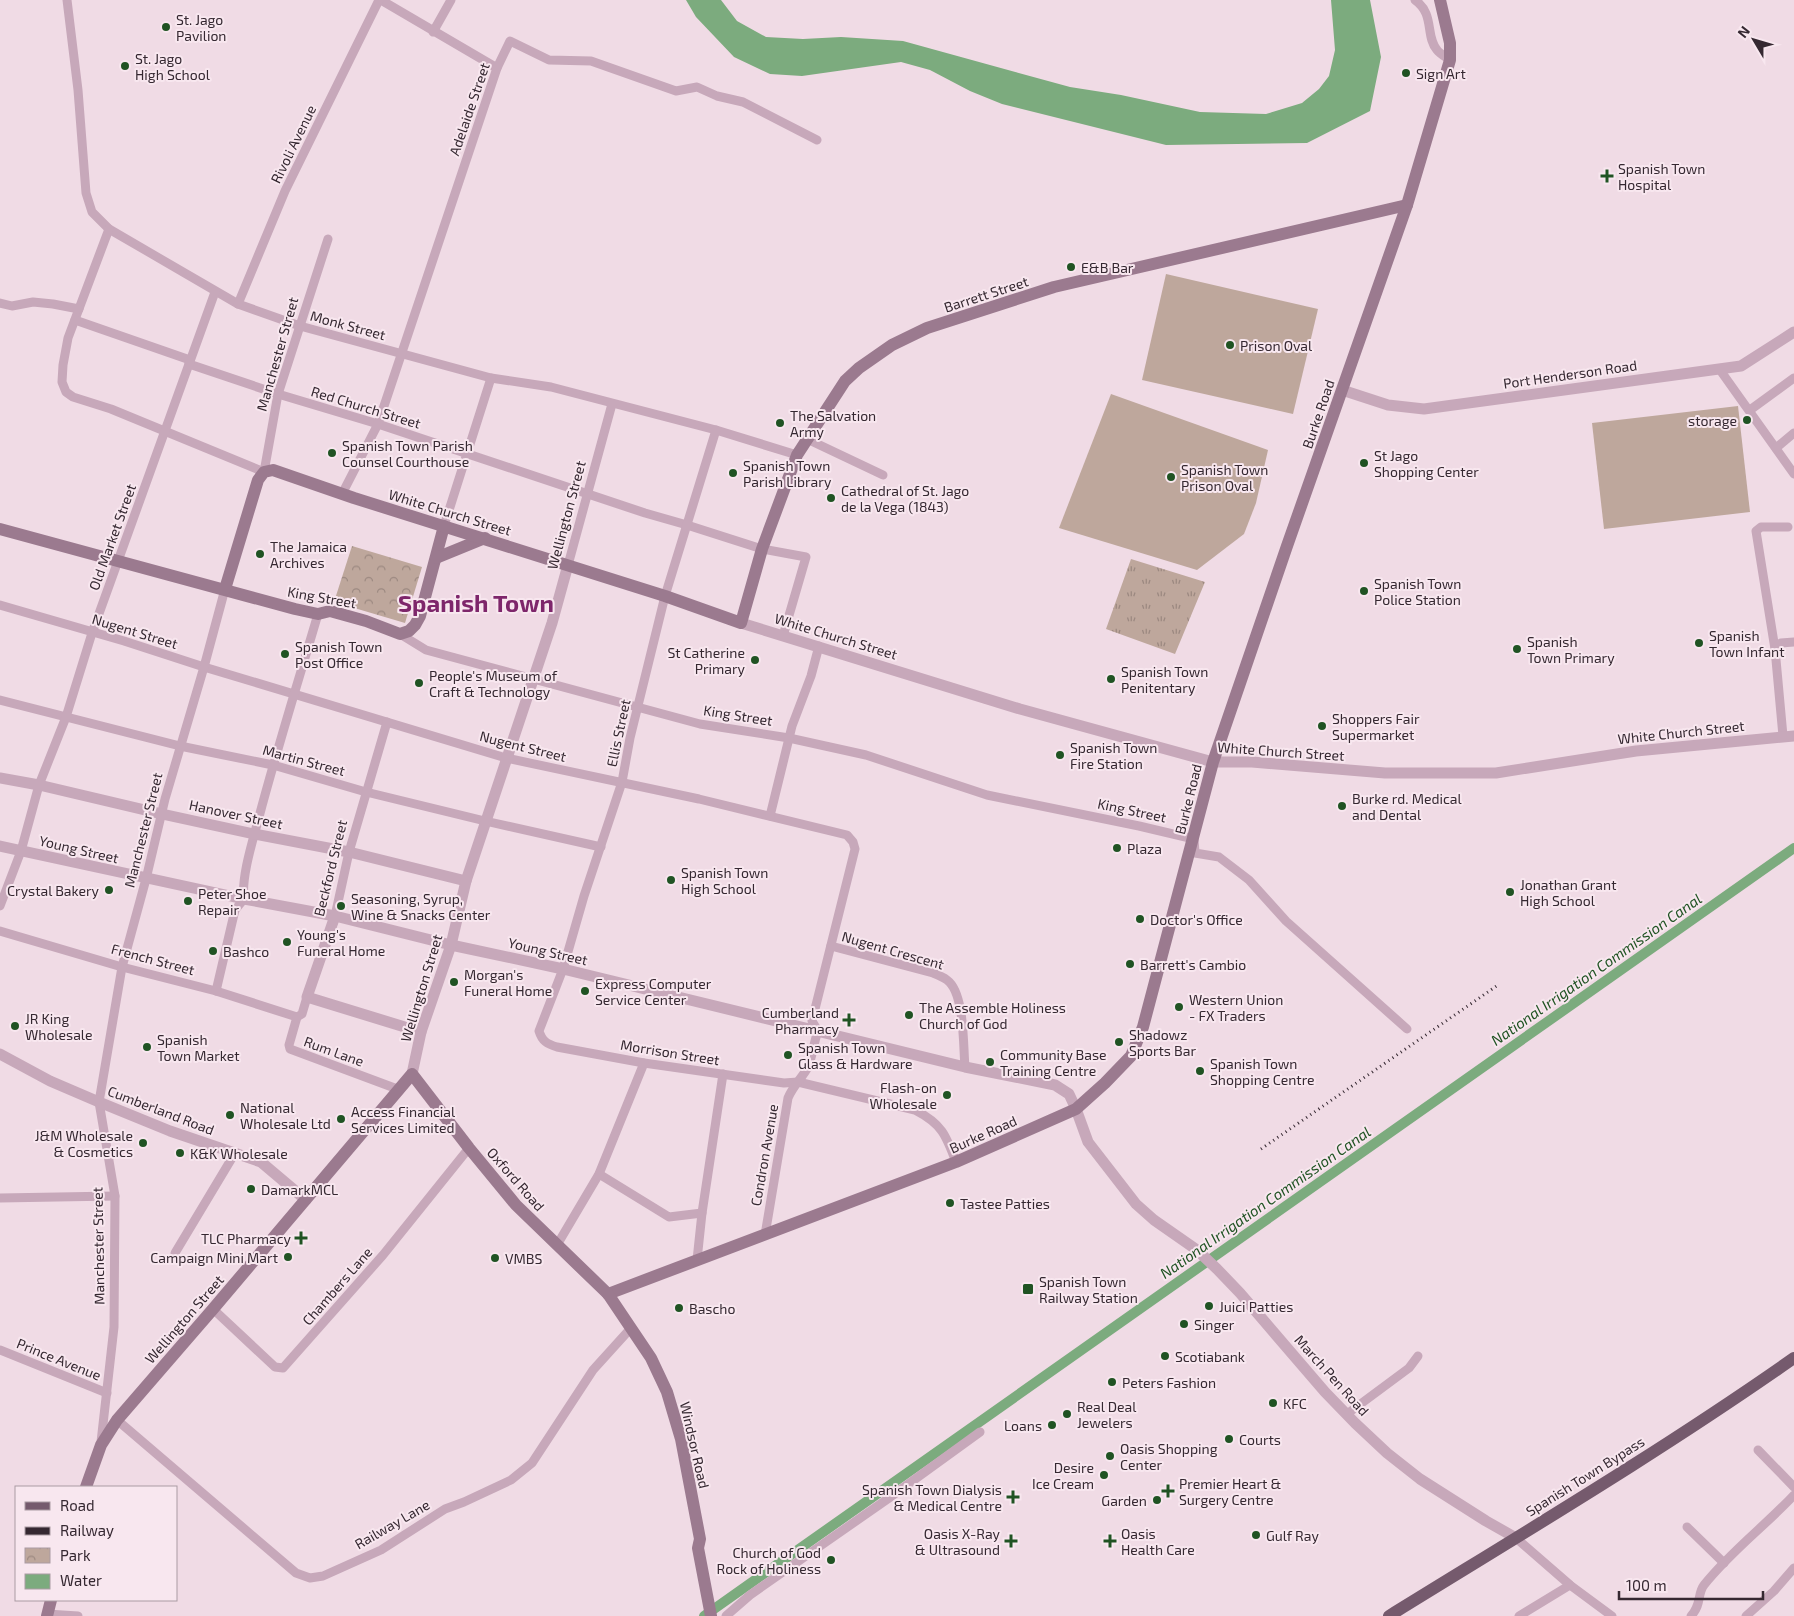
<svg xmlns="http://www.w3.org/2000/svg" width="1794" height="1616" viewBox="0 0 1794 1616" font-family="'Exo 2',sans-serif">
	<defs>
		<pattern id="grass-tufts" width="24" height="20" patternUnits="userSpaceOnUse" patternTransform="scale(1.25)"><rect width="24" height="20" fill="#bea79c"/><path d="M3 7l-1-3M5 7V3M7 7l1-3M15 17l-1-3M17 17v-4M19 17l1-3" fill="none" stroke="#9b8880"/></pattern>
		<pattern id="park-crowns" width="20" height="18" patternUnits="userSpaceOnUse" patternTransform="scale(1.25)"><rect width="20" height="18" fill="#bea79c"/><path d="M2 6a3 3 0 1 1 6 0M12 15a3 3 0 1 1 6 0" fill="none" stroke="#9b8880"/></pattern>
	</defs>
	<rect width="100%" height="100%" fill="#f0dbe5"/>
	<polygon fill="url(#grass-tufts)" points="1131,559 1205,582 1175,654 1106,629"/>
	<polygon fill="url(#park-crowns)" points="352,546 422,567 405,623 334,602"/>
	<g fill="#bea79c">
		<polygon points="1166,274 1318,309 1293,414 1142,380"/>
		<polygon points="1111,394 1268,450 1256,503 1244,534 1197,570 1059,528"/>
		<polygon points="1738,406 1750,512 1604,529 1592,423"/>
	</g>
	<polygon fill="#7cab7e" points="686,0 721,0 737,21 766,37 803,39 841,37 903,41 1070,87 1121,95 1200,112 1266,114 1302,103 1319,89 1329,76 1335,50 1331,0 1370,0 1381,57 1370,111 1307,143 1166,145 1002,104 970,91 930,70 901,62 802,76 770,74 734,57 696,17"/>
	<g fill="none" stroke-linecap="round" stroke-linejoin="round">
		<polyline stroke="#7cab7e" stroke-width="10" points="704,1616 1794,848"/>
		<g stroke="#c7a8ba" stroke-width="9">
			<polyline points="67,0 78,90 86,193 92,212 109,229 238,304 300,326 491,378 551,387 716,430 797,455"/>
			<polyline points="381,0 497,68"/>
			<path d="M1415 0C1435 14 1425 36 1437 50 1440 54 1446 57 1450 60"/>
			<polyline points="433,32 451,0"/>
			<polyline points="109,229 68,338 63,365 62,382 66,392 73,397 111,409 264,472 278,394 328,239"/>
			<polyline points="0,303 12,306 33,302 53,304 79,309"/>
			<polyline points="238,304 285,191 379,0"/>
			<polyline points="75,320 190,360"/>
			<polyline points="189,364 278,394 378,424 645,513 687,525 762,549 806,557 783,636"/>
			<polyline points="1720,370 1794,474"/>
			<polyline points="1750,410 1794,378"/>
			<path d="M716 430 665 596 630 738 622 782 584 896 563 969 539 1031C542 1041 547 1044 557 1047L644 1063 784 1083 798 1082 915 1110C942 1124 946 1135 956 1162"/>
			<polyline points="807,439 883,475"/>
			<polyline points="1776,448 1794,433"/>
			<polyline points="342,494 378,424 497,68 510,41 549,60 591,61 676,91 697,87 717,96 743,102 817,140"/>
			<polyline points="444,526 491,378"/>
			<polyline points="568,565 612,404"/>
			<path d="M0 605 124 641 204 667 506 758 699 799 847 835 853 842 855 849 812 1021 818 1031C814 1041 812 1059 808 1067 802 1078 793 1086 788 1098L765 1235"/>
			<polyline points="400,634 426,650 700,724 789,738 866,755 987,795 1139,826 1194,839 1195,853 1219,857 1249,880 1286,921 1407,1029"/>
			<polyline points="1775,649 1756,531 1761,527 1788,527"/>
			<polyline points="0,700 180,746 273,765 366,792 485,821 601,847"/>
			<polyline points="1783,736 1775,649 1781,643 1794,642"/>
			<polyline points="770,816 792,726 811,676 819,646"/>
			<polyline points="0,906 21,851 39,785 66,717 92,633 215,292"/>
			<polyline points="335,916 349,852 387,722"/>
			<polyline points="0,931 122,967 216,991 297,1017"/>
			<path d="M831 946 933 973C938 975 943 977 947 980 965 993 963 1046 965 1067"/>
			<path d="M216 991 235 910 244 899C241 877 253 840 259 817 277 749 298 682 318 614"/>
			<polyline points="307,997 302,1014 297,1017 289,1045 290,1049 400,1090"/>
			<polyline points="599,1174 669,1217 702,1213"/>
			<polyline points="0,1198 115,1196"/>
			<polyline points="557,1245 599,1174 644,1063"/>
			<polyline points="175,1253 235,1153"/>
			<polyline points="697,1260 702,1213 723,1074"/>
			<polyline points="213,1309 275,1367 283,1368 383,1255 469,1148"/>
			<polyline points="0,1350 107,1393"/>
			<polyline points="1347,1414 1409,1368 1418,1356"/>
			<polyline points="117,1420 296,1573 310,1578 323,1576 381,1550 445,1509 464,1502 511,1480 532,1463 593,1370 631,1328"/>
			<polyline points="101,1442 114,1327 115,1196 99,1102 122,967 146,879 165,799 204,667 225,589"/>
			<polyline points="1758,1450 1794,1487"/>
			<polyline points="1687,1527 1724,1563"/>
			<polyline points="1516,1538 1570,1585 1612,1616"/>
			<polyline points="47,1614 78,1616"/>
			<polyline points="726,1616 750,1595 889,1498 980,1432"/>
			<polyline points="1519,1616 1570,1585"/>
			<path d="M1691 1616C1702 1604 1697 1594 1704 1585 1730 1552 1765 1526 1794 1495"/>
			<polyline points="1746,1616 1774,1591 1794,1568"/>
		</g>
		<g stroke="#c7a8ba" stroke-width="11">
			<polyline points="1342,390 1388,405 1424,409 1741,366 1794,332"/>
			<polyline points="741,623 1020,709 1213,762 1252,762 1385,773 1496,773 1636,751 1794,736"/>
			<polyline points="0,778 39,785 162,814 254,834 349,852 466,881"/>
			<polyline points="0,846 244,899 335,916 451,945 563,969 965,1067 1055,1085 1069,1094 1076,1109 1088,1142 1136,1204 1154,1220 1197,1250 1217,1269 1240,1293 1325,1392 1355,1423 1387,1453 1420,1479 1486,1521 1516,1538"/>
			<polyline points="335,916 307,997 421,1032"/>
			<polyline points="0,1054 50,1081 99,1102 170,1131 261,1162 306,1200"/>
			<polyline points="412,1074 421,1032 451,945 466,881 552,623 568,565"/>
		</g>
		<g stroke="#9b7a8f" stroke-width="12">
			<polyline points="0,529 295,609 318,614 330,611 366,621 400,634 409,631 415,625 420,616 444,526"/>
			<polyline points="436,558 485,538"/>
			<polyline points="225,589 258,480 264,472 273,470 354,498 665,596 741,623 762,549 797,455 845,381 859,368 892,345 927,328 1054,287 1407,205"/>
			<polyline points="608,1294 956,1162 1076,1109 1105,1083 1131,1056 1143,1027 1213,762 1287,546 1407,205 1450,60 1450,43 1440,0"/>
			<polyline points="86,1487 101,1445 117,1420 213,1309 412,1074 469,1148 516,1205 608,1294 651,1358 667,1392 681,1439 700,1539 698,1548 711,1616"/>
			<polyline points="47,1616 51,1600"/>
		</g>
		<path stroke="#755a6d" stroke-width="12" d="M1389 1616C1525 1532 1663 1450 1794 1358"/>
		<polyline stroke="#352831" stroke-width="3" stroke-dasharray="1 4" stroke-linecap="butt" points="1261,1149 1498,985"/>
	</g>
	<g fill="#205323" stroke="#f8e7ef" stroke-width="2">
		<circle cx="166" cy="27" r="5"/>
		<circle cx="125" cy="66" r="5"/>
		<circle cx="1406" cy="73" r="5"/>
		<path d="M1604.5 168.5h5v5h5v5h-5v5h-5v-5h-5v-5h5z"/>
		<circle cx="1071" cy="267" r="5"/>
		<circle cx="1230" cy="345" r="5"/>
		<circle cx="1747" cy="420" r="5"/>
		<circle cx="780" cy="423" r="5"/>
		<circle cx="332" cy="453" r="5"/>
		<circle cx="1364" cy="463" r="5"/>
		<circle cx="733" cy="473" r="5"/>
		<circle cx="1171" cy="477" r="5"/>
		<circle cx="831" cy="498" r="5"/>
		<circle cx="260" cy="554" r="5"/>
		<circle cx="1364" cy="591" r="5"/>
		<circle cx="1699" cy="643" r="5"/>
		<circle cx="1517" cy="649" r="5"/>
		<circle cx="285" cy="654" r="5"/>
		<circle cx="755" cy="660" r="5"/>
		<circle cx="1111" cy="679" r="5"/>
		<circle cx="419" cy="683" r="5"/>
		<circle cx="1322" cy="726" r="5"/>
		<circle cx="1060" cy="755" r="5"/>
		<circle cx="1342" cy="806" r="5"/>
		<circle cx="1117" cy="848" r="5"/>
		<circle cx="671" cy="880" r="5"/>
		<circle cx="109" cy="890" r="5"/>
		<circle cx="1510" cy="892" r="5"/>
		<circle cx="188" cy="901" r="5"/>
		<circle cx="341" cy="906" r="5"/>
		<circle cx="1140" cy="919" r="5"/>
		<circle cx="287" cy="942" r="5"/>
		<circle cx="213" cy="951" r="5"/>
		<circle cx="1130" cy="964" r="5"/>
		<circle cx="454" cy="982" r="5"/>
		<circle cx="585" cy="991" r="5"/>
		<circle cx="1179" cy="1007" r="5"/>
		<circle cx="909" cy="1015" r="5"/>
		<path d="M846.5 1012.5h5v5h5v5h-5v5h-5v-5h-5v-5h5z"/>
		<circle cx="15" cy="1026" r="5"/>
		<circle cx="1119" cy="1042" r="5"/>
		<circle cx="147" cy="1047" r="5"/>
		<circle cx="788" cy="1055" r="5"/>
		<circle cx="990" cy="1062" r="5"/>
		<circle cx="1200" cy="1071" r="5"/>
		<circle cx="947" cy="1095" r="5"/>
		<circle cx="230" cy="1115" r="5"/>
		<circle cx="341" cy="1119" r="5"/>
		<circle cx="143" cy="1143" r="5"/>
		<circle cx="180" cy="1153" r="5"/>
		<circle cx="251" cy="1189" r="5"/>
		<circle cx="950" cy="1203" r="5"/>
		<path d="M298.5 1230.5h5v5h5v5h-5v5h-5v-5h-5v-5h5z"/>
		<circle cx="288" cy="1257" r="5"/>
		<circle cx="495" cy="1258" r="5"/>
		<rect x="1022" y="1283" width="12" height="12" rx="2.5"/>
		<circle cx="1209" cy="1306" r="5"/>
		<circle cx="679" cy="1308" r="5"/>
		<circle cx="1184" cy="1324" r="5"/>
		<circle cx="1165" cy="1356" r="5"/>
		<circle cx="1112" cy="1382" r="5"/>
		<circle cx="1273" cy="1403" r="5"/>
		<circle cx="1067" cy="1414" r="5"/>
		<circle cx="1052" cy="1425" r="5"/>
		<circle cx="1229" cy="1439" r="5"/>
		<circle cx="1110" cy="1456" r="5"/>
		<circle cx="1104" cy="1475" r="5"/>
		<path d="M1165.5 1483.5h5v5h5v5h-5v5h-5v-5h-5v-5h5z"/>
		<path d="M1010.5 1489.5h5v5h5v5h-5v5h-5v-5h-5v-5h5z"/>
		<circle cx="1157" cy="1500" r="5"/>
		<circle cx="1256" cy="1535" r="5"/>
		<path d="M1008.5 1533.5h5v5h5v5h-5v5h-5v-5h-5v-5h5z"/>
		<path d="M1107.5 1533.5h5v5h5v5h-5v5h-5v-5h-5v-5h5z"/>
		<circle cx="831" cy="1560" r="5"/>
	</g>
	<g text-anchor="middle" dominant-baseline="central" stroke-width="4" stroke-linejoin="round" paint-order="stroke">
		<g font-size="14" fill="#352831" stroke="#f8e7ef" text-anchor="start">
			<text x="176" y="19">St. Jago<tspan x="176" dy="16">Pavilion</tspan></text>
			<text x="135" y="58">St. Jago<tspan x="135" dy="16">High School</tspan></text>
			<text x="1416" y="73">Sign Art</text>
			<text x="1618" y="168">Spanish Town<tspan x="1618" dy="16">Hospital</tspan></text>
			<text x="1081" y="267">E&amp;B Bar</text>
			<text x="1240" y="345">Prison Oval</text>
			<text x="790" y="415">The Salvation<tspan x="790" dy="16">Army</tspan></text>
			<text x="1737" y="420" text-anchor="end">storage</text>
			<text x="342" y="445">Spanish Town Parish<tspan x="342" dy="16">Counsel Courthouse</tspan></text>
			<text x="1374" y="455">St Jago<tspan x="1374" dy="16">Shopping Center</tspan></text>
			<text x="743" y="465">Spanish Town<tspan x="743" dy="16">Parish Library</tspan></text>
			<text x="1181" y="469">Spanish Town<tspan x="1181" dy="16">Prison Oval</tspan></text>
			<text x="841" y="490">Cathedral of St. Jago<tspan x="841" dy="16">de la Vega (1843)</tspan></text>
			<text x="270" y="546">The Jamaica<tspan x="270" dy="16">Archives</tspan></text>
			<text x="1374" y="583">Spanish Town<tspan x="1374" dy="16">Police Station</tspan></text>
			<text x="1709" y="635">Spanish<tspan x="1709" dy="16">Town Infant</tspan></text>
			<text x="1527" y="641">Spanish<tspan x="1527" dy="16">Town Primary</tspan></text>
			<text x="295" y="646">Spanish Town<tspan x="295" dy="16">Post Office</tspan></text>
			<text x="745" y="652" text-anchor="end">St Catherine<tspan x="745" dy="16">Primary</tspan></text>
			<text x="1121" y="671">Spanish Town<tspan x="1121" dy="16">Penitentary</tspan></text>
			<text x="429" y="675">People's Museum of<tspan x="429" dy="16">Craft &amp; Technology</tspan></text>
			<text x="1332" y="718">Shoppers Fair<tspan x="1332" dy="16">Supermarket</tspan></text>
			<text x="1070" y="747">Spanish Town<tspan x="1070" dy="16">Fire Station</tspan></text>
			<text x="1352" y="798">Burke rd. Medical<tspan x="1352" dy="16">and Dental</tspan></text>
			<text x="1127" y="848">Plaza</text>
			<text x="681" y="872">Spanish Town<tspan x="681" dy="16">High School</tspan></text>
			<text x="1520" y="884">Jonathan Grant<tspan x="1520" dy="16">High School</tspan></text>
			<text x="99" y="890" text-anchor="end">Crystal Bakery</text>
			<text x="198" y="893">Peter Shoe<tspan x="198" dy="16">Repair</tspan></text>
			<text x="351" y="898">Seasoning, Syrup,<tspan x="351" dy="16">Wine &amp; Snacks Center</tspan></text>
			<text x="1150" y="919">Doctor's Office</text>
			<text x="297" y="934">Young's<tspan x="297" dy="16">Funeral Home</tspan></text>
			<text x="223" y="951">Bashco</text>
			<text x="1140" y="964">Barrett's Cambio</text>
			<text x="464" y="974">Morgan's<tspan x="464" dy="16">Funeral Home</tspan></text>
			<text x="595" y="983">Express Computer<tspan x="595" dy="16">Service Center</tspan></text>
			<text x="1189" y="999">Western Union<tspan x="1189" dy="16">- FX Traders</tspan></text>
			<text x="919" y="1007">The Assemble Holiness<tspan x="919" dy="16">Church of God</tspan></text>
			<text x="839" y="1012" text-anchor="end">Cumberland<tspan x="839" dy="16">Pharmacy</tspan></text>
			<text x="25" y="1018">JR King<tspan x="25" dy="16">Wholesale</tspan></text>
			<text x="1129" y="1034">Shadowz<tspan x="1129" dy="16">Sports Bar</tspan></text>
			<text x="157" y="1039">Spanish<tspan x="157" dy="16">Town Market</tspan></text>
			<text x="798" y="1047">Spanish Town<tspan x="798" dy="16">Glass &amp; Hardware</tspan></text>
			<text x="1000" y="1054">Community Base<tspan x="1000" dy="16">Training Centre</tspan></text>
			<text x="1210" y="1063">Spanish Town<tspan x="1210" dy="16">Shopping Centre</tspan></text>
			<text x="937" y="1087" text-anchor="end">Flash-on<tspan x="937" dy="16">Wholesale</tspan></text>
			<text x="240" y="1107">National<tspan x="240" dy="16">Wholesale Ltd</tspan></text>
			<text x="351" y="1111">Access Financial<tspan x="351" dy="16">Services Limited</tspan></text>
			<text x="133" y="1135" text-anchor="end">J&amp;M Wholesale<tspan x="133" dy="16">&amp; Cosmetics</tspan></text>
			<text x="190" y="1153">K&amp;K Wholesale</text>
			<text x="261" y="1189">DamarkMCL</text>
			<text x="960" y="1203">Tastee Patties</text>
			<text x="291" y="1238" text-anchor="end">TLC Pharmacy</text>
			<text x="278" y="1257" text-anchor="end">Campaign Mini Mart</text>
			<text x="505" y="1258">VMBS</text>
			<text x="1039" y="1281">Spanish Town<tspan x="1039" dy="16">Railway Station</tspan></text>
			<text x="1219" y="1306">Juici Patties</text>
			<text x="689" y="1308">Bascho</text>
			<text x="1194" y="1324">Singer</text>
			<text x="1175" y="1356">Scotiabank</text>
			<text x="1122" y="1382">Peters Fashion</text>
			<text x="1283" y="1403">KFC</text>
			<text x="1077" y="1406">Real Deal<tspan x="1077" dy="16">Jewelers</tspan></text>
			<text x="1042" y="1425" text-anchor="end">Loans</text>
			<text x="1239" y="1439">Courts</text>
			<text x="1120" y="1448">Oasis Shopping<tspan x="1120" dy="16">Center</tspan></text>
			<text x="1094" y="1467" text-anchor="end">Desire<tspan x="1094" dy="16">Ice Cream</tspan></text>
			<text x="1179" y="1483">Premier Heart &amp;<tspan x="1179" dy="16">Surgery Centre</tspan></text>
			<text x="1002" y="1489" text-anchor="end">Spanish Town Dialysis<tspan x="1002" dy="16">&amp; Medical Centre</tspan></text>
			<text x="1147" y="1500" text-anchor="end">Garden</text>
			<text x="1000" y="1533" text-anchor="end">Oasis X-Ray<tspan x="1000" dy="16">&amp; Ultrasound</tspan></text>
			<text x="1121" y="1533">Oasis<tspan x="1121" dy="16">Health Care</tspan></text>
			<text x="1266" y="1535">Gulf Ray</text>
			<text x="821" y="1552" text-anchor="end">Church of God<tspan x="821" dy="16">Rock of Holiness</tspan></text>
		</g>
		<g font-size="14" fill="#352831" stroke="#f8e7ef">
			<text transform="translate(469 109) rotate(-71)">Adelaide Street</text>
			<text transform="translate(293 144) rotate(-64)">Rivoli Avenue</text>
			<text transform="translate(986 294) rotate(-18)">Barrett Street</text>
			<text transform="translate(348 325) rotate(15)">Monk Street</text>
			<text transform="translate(277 354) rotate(-74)">Manchester Street</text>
			<text transform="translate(1570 374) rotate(-8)">Port Henderson Road</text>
			<text transform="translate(366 407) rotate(17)">Red Church Street</text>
			<text transform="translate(1318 414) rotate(-71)">Burke Road</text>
			<text transform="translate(450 512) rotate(17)">White Church Street</text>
			<text transform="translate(566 515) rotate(-75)">Wellington Street</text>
			<text transform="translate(112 537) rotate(-70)">Old Market Street</text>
			<text transform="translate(322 597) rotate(10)">King Street</text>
			<text transform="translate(135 631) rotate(17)">Nugent Street</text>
			<text transform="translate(836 636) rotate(17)">White Church Street</text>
			<text transform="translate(738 715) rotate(9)">King Street</text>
			<text transform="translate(1681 732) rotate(-6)">White Church Street</text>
			<text transform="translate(618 733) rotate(-78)">Ellis Street</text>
			<text transform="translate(523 746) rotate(14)">Nugent Street</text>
			<text transform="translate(1281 751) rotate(4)">White Church Street</text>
			<text transform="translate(304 760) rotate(15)">Martin Street</text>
			<text transform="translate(1188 799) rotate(-76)">Burke Road</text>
			<text transform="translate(1132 810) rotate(12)">King Street</text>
			<text transform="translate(236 814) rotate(12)">Hanover Street</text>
			<text transform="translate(143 830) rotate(-76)">Manchester Street</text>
			<text transform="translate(79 849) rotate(13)">Young Street</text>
			<text transform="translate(330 868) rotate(-76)">Beckford Street</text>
			<text transform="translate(893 950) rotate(16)">Nugent Crescent</text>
			<text transform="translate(548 951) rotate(13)">Young Street</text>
			<text transform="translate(153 959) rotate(15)">French Street</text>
			<text transform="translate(421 988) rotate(-73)">Wellington Street</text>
			<text transform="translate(334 1051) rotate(20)">Rum Lane</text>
			<text transform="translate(670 1052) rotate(9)">Morrison Street</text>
			<text transform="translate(161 1110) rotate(21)">Cumberland Road</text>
			<text transform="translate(983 1134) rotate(-24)">Burke Road</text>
			<text transform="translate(764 1155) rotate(-80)">Condron Avenue</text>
			<text transform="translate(516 1179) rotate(49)">Oxford Road</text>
			<text transform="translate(98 1246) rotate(-91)">Manchester Street</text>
			<text transform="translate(337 1286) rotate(-49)">Chambers Lane</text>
			<text transform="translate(184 1319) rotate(-49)">Wellington Street</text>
			<text transform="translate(59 1359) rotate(22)">Prince Avenue</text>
			<text transform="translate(1332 1375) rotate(48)">March Pen Road</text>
			<text transform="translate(695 1445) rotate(77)">Windsor Road</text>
			<text transform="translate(1585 1476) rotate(-32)">Spanish Town Bypass</text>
			<text transform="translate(392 1524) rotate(-30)">Railway Lane</text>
		</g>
		<g font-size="15" font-style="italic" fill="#205323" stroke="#f8e7ef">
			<text transform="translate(1596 969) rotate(-35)">National Irrigation Commission Canal</text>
			<text transform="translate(1265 1202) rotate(-35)">National Irrigation Commission Canal</text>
		</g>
		<g font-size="24" font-weight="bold" fill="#7e266b" stroke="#f8e7ef">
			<text x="476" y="602">Spanish Town</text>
		</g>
	</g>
	<rect x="15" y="1486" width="162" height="115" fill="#f8e7ef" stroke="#aa9ba3"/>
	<rect x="25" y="1502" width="25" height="8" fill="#755a6d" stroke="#aa9ba3"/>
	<text x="60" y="1511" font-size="15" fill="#352831">Road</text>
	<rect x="25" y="1527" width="25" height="8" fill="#352831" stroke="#aa9ba3"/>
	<text x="60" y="1536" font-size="15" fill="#352831">Railway</text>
	<rect x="25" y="1548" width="25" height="15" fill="url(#park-crowns)" stroke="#aa9ba3"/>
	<text x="60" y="1561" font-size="15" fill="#352831">Park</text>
	<rect x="25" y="1574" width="25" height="15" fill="#7cab7e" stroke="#aa9ba3"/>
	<text x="60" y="1586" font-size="15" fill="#352831">Water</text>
	<g transform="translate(1754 40) rotate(308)" stroke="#f8e7ef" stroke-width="4" paint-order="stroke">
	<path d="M0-4L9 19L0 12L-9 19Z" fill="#352831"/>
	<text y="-8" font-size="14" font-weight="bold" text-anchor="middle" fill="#352831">N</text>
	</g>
	<path d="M1619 1591v8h144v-8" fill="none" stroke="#352831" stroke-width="2.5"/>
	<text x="1626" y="1591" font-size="15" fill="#352831" stroke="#f8e7ef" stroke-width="4" paint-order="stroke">100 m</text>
</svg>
